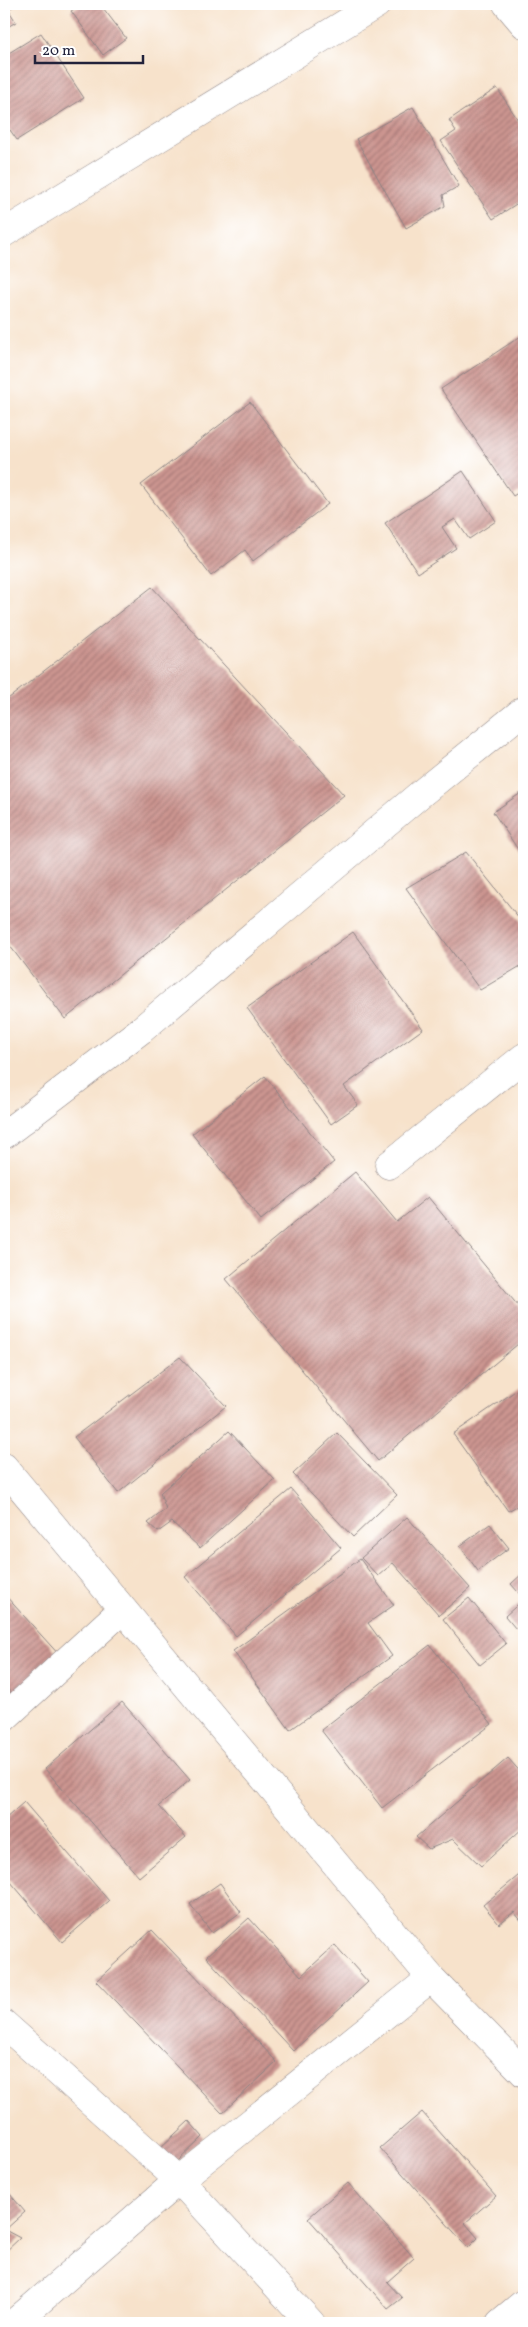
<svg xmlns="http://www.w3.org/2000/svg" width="528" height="2327" viewBox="0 0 528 2327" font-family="Vollkorn,serif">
	<defs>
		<pattern id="building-hatch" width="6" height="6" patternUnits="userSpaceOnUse" patternTransform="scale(1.25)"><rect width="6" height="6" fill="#cc9590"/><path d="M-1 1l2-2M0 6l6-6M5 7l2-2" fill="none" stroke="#a57977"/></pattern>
	</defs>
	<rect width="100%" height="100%" fill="#fff"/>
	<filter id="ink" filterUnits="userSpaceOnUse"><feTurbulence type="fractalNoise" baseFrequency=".02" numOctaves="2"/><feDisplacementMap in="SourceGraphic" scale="10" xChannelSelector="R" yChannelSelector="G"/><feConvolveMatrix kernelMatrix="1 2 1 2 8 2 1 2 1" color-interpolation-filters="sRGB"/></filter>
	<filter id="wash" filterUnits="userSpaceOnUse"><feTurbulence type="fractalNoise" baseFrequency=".0096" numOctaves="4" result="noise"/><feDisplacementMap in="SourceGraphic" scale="20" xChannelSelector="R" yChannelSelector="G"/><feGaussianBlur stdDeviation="1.12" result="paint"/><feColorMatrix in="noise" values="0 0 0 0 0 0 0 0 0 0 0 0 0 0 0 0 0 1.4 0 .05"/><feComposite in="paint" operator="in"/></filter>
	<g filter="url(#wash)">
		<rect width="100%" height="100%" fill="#f7e2cb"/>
		<g id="blocks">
			<g fill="url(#building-hatch)">
				<polygon points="4,4 18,4 8,9 16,22 4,29"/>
				<polygon points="81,4 100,4 126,38 103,55 71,11"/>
				<polygon points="41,33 84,98 17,140 10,130 4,134 4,56"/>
				<polygon points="497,88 524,129 524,199 493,219 441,141 456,131 449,120"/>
				<polygon points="413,107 459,186 443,195 445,206 406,228 356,139"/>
				<polygon points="524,334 524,489 513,496 441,389"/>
				<polygon points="250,402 328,504 253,561 245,550 211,576 141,485"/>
				<polygon points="463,471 496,521 469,539 455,519 442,527 456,548 418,573 385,523"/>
				<polygon points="152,587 344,795 65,1019 4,938 4,702"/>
				<polygon points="524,791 524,851 521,854 493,812"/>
				<polygon points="466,852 524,924 524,964 480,990 406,888"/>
				<polygon points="353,932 423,1029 344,1086 358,1105 331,1124 247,1008"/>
				<polygon points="265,1076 334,1162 261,1220 192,1134"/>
				<polygon points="355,1172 397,1222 428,1197 524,1313 524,1339 378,1461 226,1279"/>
				<polygon points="180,1357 226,1406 118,1493 74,1437"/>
				<polygon points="524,1385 524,1502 508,1511 453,1434"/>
				<polygon points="229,1431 275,1480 200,1548 172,1522 158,1532 148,1523 166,1509 160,1493"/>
				<polygon points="337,1433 397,1495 353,1537 293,1474"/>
				<polygon points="291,1489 341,1548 236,1636 185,1577"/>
				<polygon points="407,1517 470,1588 439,1615 393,1563 378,1576 361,1558"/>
				<polygon points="490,1524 509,1548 478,1571 460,1546"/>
				<polygon points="360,1559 394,1605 368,1623 392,1656 290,1730 233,1651"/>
				<polygon points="524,1572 524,1599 511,1584"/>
				<polygon points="4,1594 61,1657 15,1697 4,1685"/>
				<polygon points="469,1598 506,1644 480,1665 443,1619"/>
				<polygon points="524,1599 524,1621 516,1629 505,1616"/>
				<polygon points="430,1645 492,1724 382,1808 321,1730"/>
				<polygon points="122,1702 190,1780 159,1806 186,1837 139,1877 45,1769"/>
				<polygon points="508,1758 524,1776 524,1827 481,1866 453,1839 429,1849 416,1837"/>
				<polygon points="24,1802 109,1901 62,1942 4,1874 4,1820"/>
				<polygon points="524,1871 524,1924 514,1912 499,1924 483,1905"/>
				<polygon points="220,1883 241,1912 212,1933 190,1904"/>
				<polygon points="249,1918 301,1976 335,1945 368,1982 293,2051 206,1957"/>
				<polygon points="152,1930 277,2062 222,2113 96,1981"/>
				<polygon points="422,2112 496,2196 465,2223 478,2238 468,2248 380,2148"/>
				<polygon points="189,2121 203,2137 175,2164 160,2148"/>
				<polygon points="348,2183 414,2258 387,2282 402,2298 388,2309 308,2218"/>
				<polygon points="4,2187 25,2212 5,2230 20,2238 4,2253"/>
			</g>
		</g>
	</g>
	<g filter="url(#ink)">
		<use href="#blocks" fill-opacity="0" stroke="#8c8283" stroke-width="1"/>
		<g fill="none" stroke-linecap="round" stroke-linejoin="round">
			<g stroke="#8c8283" stroke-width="29">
				<g id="minor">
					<polyline points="507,4 524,24"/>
					<polyline points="4,233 377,4"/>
					<polyline points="4,1135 141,1030 418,796 524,710"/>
					<polyline points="389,1165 524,1057"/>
					<polyline points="4,1467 431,1978 524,2073"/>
					<polyline points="4,1718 122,1610"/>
					<polyline points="4,2024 179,2180 311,2323"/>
					<polyline points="14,2323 179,2180 431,1978"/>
					<polyline points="500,2323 524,2303"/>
				</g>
			</g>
			<use href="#minor" stroke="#fff" stroke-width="28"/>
		</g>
	</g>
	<rect width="528" height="2327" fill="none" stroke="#fff" stroke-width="20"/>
	<path d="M35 55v8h108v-8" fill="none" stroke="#22223b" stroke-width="2.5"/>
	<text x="42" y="55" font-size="15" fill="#22223b" stroke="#ffffff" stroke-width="4" paint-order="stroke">20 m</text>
</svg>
